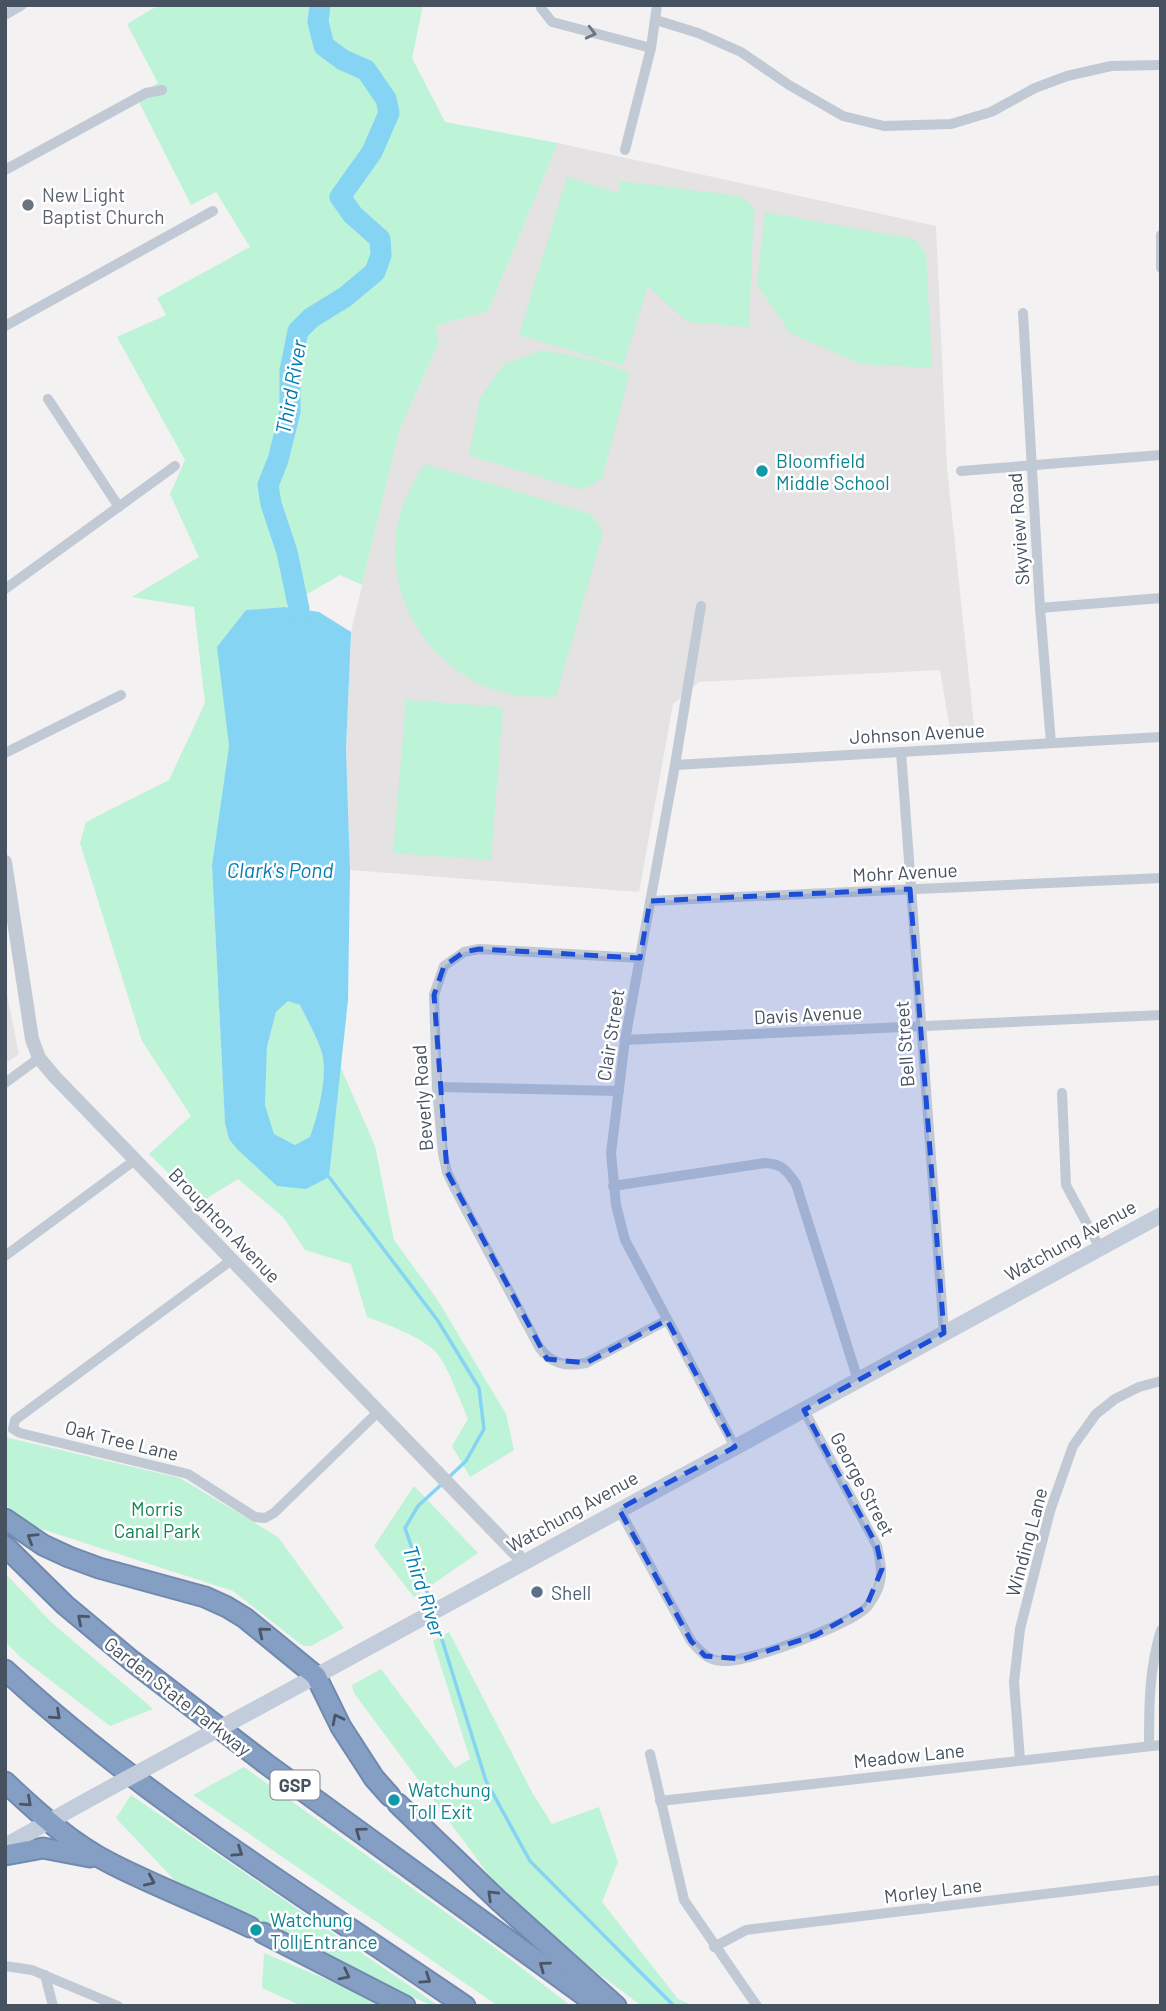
<svg xmlns="http://www.w3.org/2000/svg" width="1166" height="2011" viewBox="0 0 1166 2011" font-family="Barlow,sans-serif">
	<rect width="100%" height="100%" fill="#f3f1f1"/>
	<g fill="#e4e2e3">
		<polygon points="558,143 936,226 947,468 975,735 951,736 940,670 699,682 673,704 639,892 350,870 346,749 351,632 399,431 439,342 435,326 488,311"/>
		<polygon points="5,985 19,1054 5,1064"/>
	</g>
	<g fill="#bdf3d6">
		<path d="M159 5H423L412 58 445 122 558 143 488 311 435 326 439 342 399 431 362 585 340 575 285 607 246 610 218 647 229 747 212 865 225 1124 229 1139 329 1177 340 1066 375 1146 394 1240 437 1299 506 1414 514 1450 470 1477 452 1446 468 1419C461 1403 446 1360 433 1349 414 1334 389 1325 367 1317L351 1264 305 1250 283 1217 238 1179 199 1203 149 1154 191 1116 142 1041 80 843 86 822 169 780 205 703 194 607 132 597 199 557 170 494 185 460 117 337 166 315 157 298 250 247 216 192 191 205 136 96 158 83 127 24Z"/>
		<polygon points="567,177 619,193 620,181 740,196 754,208 749,327 687,322 648,286 623,366 519,335"/>
		<polygon points="765,212 915,239 926,254 932,368 861,364 790,333 757,284"/>
		<polygon points="543,350 597,361 630,373 602,478 582,490 469,455 480,398 504,364"/>
		<path d="M425 464 591 514 603 533 556 697C538 697 520 697 503 692 432 673 385 600 397 527 401 504 412 483 425 464Z"/>
		<polygon points="406,700 503,707 491,860 393,853"/>
		<path d="M288 1000 300 1005C307 1020 316 1035 321 1050 329 1073 318 1115 310 1137L295 1145 274 1134 265 1105 267 1047 276 1012Z"/>
		<polygon points="5,1437 180,1478 278,1537 344,1628 311,1646 303,1646 233,1591 26,1524 5,1504"/>
		<polygon points="414,1486 478,1553 414,1597 374,1546"/>
		<polygon points="5,1573 51,1622 153,1709 110,1726 19,1656 5,1641"/>
		<polygon points="449,1632 533,1794 552,1824 599,1807 618,1862 602,1902 678,1999 694,2006 642,2006 517,1913 354,1693 352,1685 381,1669 455,1768 470,1759 433,1641"/>
		<polygon points="244,1767 502,1953 571,2006 498,2006 193,1795"/>
		<polygon points="131,1795 439,2006 432,2006 181,1887 116,1818"/>
		<polygon points="264,1953 373,1999 384,2006 302,2006 262,1988"/>
	</g>
	<path fill="#86d4f4" fill-rule="evenodd" d="M285 607 319 612 351 632 346 749 350 870 348 1000 329 1177 306 1189 277 1186 237 1149 229 1139 225 1124 212 865 229 746 217 647 246 610ZM288 1001 300 1005C307 1020 316 1035 321 1050 329 1073 318 1115 310 1137L295 1145 274 1134 265 1105 267 1047 276 1012Z"/>
	<g fill="none" stroke-linecap="round" stroke-linejoin="round">
		<g stroke="#86d4f4" stroke-width="3.5">
			<polyline points="329,1177 438,1321 479,1388 484,1429 466,1461 448,1478"/>
			<polyline points="432,1607 405,1528 418,1506 443,1483"/>
			<polyline points="435,1617 486,1781 530,1861 674,2006"/>
		</g>
		<polyline stroke="#86d4f4" stroke-width="21" points="299,609 287,552 271,504 268,485 278,460 290,412 290,371 298,331 311,318 345,297 375,272 381,255 380,239 353,215 340,197 372,152 389,113 386,99 366,70 343,60 324,46 318,22 320,5"/>
		<g stroke="#7089af" stroke-width="23">
			<g id="motorway">
				<polyline points="5,1519 43,1545 69,1557 99,1568 205,1597 227,1607 245,1618 316,1676 341,1727 374,1778 390,1796"/>
				<polyline points="5,1546 65,1605 132,1661 265,1763 599,2006"/>
				<path d="M5 1670C144 1799 309 1899 465 2006"/>
				<path d="M5 1782C38 1813 72 1844 112 1864 157 1887 205 1905 250 1927"/>
				<polyline points="398,1804 498,1900 616,2006"/>
				<polyline points="5,1855 43,1848 90,1857"/>
				<polyline points="263,1933 405,2006"/>
			</g>
		</g>
		<g stroke="#c1cad4" stroke-width="10">
			<polyline points="541,5 541,8 552,22 651,48"/>
			<polyline points="5,15 22,5"/>
			<polyline points="656,20 698,33 741,52 789,85 843,116 884,126 951,124 991,112 1035,88 1067,76 1111,66 1161,65"/>
			<polyline points="625,150 651,48 657,5"/>
			<polyline points="5,170 146,93 162,90"/>
			<polyline points="1161,235 1161,268"/>
			<polyline points="1023,313 1040,608 1051,743"/>
			<polyline points="5,326 213,211"/>
			<polyline points="48,399 119,507"/>
			<polyline points="961,471 1161,455"/>
			<polyline points="5,589 175,466"/>
			<polyline points="701,606 675,765 625,1040 611,1153 616,1205 625,1240 735,1447"/>
			<polyline points="1040,608 1161,598"/>
			<polyline points="901,752 944,1333"/>
			<polyline points="5,753 121,695"/>
			<polyline points="675,765 1161,737"/>
			<polyline points="650,901 1161,878"/>
			<path d="M640 958 479 949 464 952 444 966 434 995 437 1087 443 1154 447 1172 455 1189 539 1347C551 1364 566 1367 586 1363L667 1320"/>
			<polyline points="625,1040 1161,1015"/>
			<polyline points="5,1083 39,1058"/>
			<polyline points="437,1087 619,1091"/>
			<polyline points="1062,1093 1066,1185 1100,1248"/>
			<path d="M613 1186 765 1163C782 1164 787 1170 796 1184L858 1380"/>
			<polyline points="5,1256 135,1160"/>
			<polyline points="233,1259 15,1420 13,1429 20,1433 188,1474 255,1517 265,1518 274,1513 379,1411"/>
			<path d="M619 1509 691 1641C700 1651 708 1661 722 1661 750 1662 847 1626 867 1607 870 1603 874 1597 876 1593 884 1578 881 1562 877 1546L804 1410"/>
			<path d="M1149 1746C1149 1706 1149 1669 1161 1630"/>
			<polyline points="650,1754 684,1900 757,2006"/>
			<polyline points="1020,1760 1014,1682 1020,1629 1050,1511 1073,1446 1096,1414 1115,1399 1139,1387 1161,1381"/>
			<polyline points="660,1801 1161,1745"/>
			<polyline points="714,1947 746,1930 1161,1880"/>
			<polyline points="5,1966 32,1970 118,2006"/>
			<polyline points="45,1975 53,2006"/>
		</g>
		<polyline stroke="#c1cad4" stroke-width="14" points="5,862 32,1039 39,1058 54,1076 523,1561"/>
		<g stroke="#c2ccdb" stroke-width="16">
			<polyline points="261,1706 1161,1215"/>
			<polyline points="5,1846 95,1796"/>
		</g>
		<use href="#motorway" stroke="#859ec3" stroke-width="19"/>
		<polyline stroke="#c2ccdb" stroke-width="16" points="95,1796 261,1706"/>
	</g>
	<defs><path id="oneway-chevron" d="M-2-3.5L2.5 0L-2 3.5" fill="none" stroke-width="1.6" stroke-linecap="round" stroke-linejoin="round" transform="scale(1.75)"/></defs>
	<use stroke="#6c7683" href="#oneway-chevron" transform="translate(591 33) rotate(14)"/>
	<g stroke="#4a5665">
		<use href="#oneway-chevron" transform="translate(32 1538) rotate(-148)"/>
		<use href="#oneway-chevron" transform="translate(82 1619) rotate(-139)"/>
		<use href="#oneway-chevron" transform="translate(263 1632) rotate(-141)"/>
		<use href="#oneway-chevron" transform="translate(56 1715) rotate(42)"/>
		<use href="#oneway-chevron" transform="translate(337 1719) rotate(-117)"/>
		<use href="#oneway-chevron" transform="translate(27 1802) rotate(42)"/>
		<use href="#oneway-chevron" transform="translate(360 1832) rotate(-144)"/>
		<use href="#oneway-chevron" transform="translate(238 1852) rotate(34)"/>
		<use href="#oneway-chevron" transform="translate(150 1881) rotate(24)"/>
		<use href="#oneway-chevron" transform="translate(492 1895) rotate(-136)"/>
		<use href="#oneway-chevron" transform="translate(544 1966) rotate(-144)"/>
		<use href="#oneway-chevron" transform="translate(345 1975) rotate(27)"/>
		<use href="#oneway-chevron" transform="translate(426 1979) rotate(34)"/>
	</g>
	<path fill="#1d4ed8" fill-opacity="0.2" stroke="#1d4ed8" stroke-width="5" stroke-dasharray="14 9" stroke-linejoin="round" d="M910 889 944 1333 804 1410 877 1546 882 1569 866 1607 816 1635 743 1659 705 1656 691 1641 619 1509 735 1447 667 1320 586 1363 547 1359 447 1172 434 995 444 966 464 952 479 949 640 958 650 901Z"/>
	<circle fill="#6b7280" stroke="#fff" stroke-width="2.5" cx="28" cy="205" r="7"/>
	<g fill="#0f9aa8" stroke="#fff" stroke-width="2.5">
		<circle cx="762" cy="471" r="7"/>
		<circle cx="394" cy="1800" r="7"/>
		<circle cx="256" cy="1930" r="7"/>
	</g>
	<circle fill="#5c6f8a" stroke="#fff" stroke-width="2.5" cx="537" cy="1592" r="7"/>
	<g text-anchor="middle" dominant-baseline="central" stroke-width="5" stroke-linejoin="round" paint-order="stroke">
		<rect fill="#fff" stroke="#7e8690" stroke-width="2" x="270.5" y="1770.5" width="49" height="29" rx="5"/>
		<g font-size="18" font-weight="bold" fill="#475260">
			<text x="295" y="1785">GSP</text>
		</g>
		<g font-size="19" fill="#5b616d" stroke="#fff" text-anchor="start">
			<text x="42" y="194">New Light<tspan x="42" dy="22">Baptist Church</tspan></text>
		</g>
		<g font-size="19" fill="#0d838f" stroke="#fff" text-anchor="start">
			<text x="776" y="460">Bloomfield<tspan x="776" dy="22">Middle School</tspan></text>
			<text x="408" y="1789">Watchung<tspan x="408" dy="22">Toll Exit</tspan></text>
			<text x="270" y="1919">Watchung<tspan x="270" dy="22">Toll Entrance</tspan></text>
		</g>
		<g font-size="19" fill="#475260" stroke="#fff">
			<text transform="translate(1018 529) rotate(-94)">Skyview Road</text>
			<text transform="translate(917 733) rotate(-3)">Johnson Avenue</text>
			<text transform="translate(905 872) rotate(-3)">Mohr Avenue</text>
			<text transform="translate(808 1014) rotate(-3)">Davis Avenue</text>
			<text transform="translate(610 1035) rotate(-81)">Clair Street</text>
			<text transform="translate(904 1044) rotate(-94)">Bell Street</text>
			<text transform="translate(422 1098) rotate(-94)">Beverly Road</text>
			<text transform="translate(225 1225) rotate(46)">Broughton Avenue</text>
			<text transform="translate(1070 1240) rotate(-29)">Watchung Avenue</text>
			<text transform="translate(122 1440) rotate(14)">Oak Tree Lane</text>
			<text transform="translate(863 1484) rotate(62)">George Street</text>
			<text transform="translate(572 1511) rotate(-29)">Watchung Avenue</text>
			<text transform="translate(1026 1542) rotate(-75)">Winding Lane</text>
			<text transform="translate(178 1696) rotate(38)">Garden State Parkway</text>
			<text transform="translate(909 1755) rotate(-6)">Meadow Lane</text>
			<text transform="translate(933 1890) rotate(-7)">Morley Lane</text>
		</g>
		<g font-size="19" fill="#0f8454" stroke="#fff">
			<text x="157" y="1508">Morris<tspan x="157" dy="22">Canal Park</tspan></text>
		</g>
		<g font-size="19" fill="#4e5e75" stroke="#fff" text-anchor="start">
			<text x="551" y="1592">Shell</text>
		</g>
		<g font-size="21" font-style="italic" fill="#017db2" stroke="#fff">
			<text transform="translate(290 387) rotate(-80)">Third River</text>
			<text x="280" y="869">Clark's Pond</text>
			<text transform="translate(425 1591) rotate(72)">Third River</text>
		</g>
	</g>
	<rect width="1166" height="2011" fill="none" stroke="#475260" stroke-width="14"/>
</svg>
